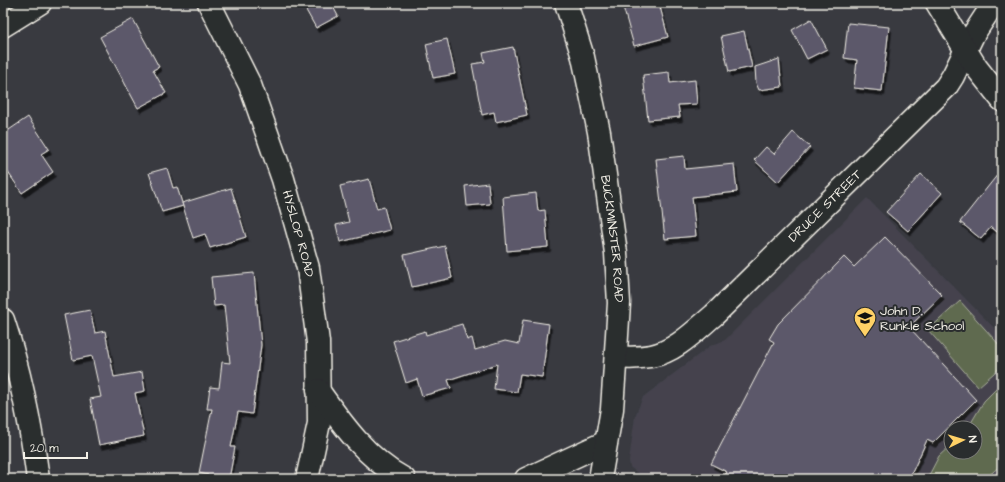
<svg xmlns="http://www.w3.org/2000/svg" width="1005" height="482" viewBox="0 0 1005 482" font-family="'Architects Daughter',sans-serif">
	<defs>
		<filter id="shadow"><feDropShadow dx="2.5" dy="4.5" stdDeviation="0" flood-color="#0009"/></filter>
	</defs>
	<rect width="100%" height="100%" fill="#393a40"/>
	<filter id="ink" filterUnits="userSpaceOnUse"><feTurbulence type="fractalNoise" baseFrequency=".025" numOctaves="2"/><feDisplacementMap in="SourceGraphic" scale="8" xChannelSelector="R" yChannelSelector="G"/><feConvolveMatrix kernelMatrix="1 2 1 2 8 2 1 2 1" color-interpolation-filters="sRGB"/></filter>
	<g filter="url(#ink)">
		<path fill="#44434d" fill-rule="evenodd" d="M867 198 1002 336V479H647L636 472 630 467 629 461 635 416 643 397 710 346 725 340ZM951 428H975V452H951Z"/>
		<g fill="#5f6a50" stroke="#aaae9c">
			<polygon points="960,301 1002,348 1002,366 978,387 928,330"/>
			<polygon points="1002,383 1002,464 985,479 927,479 939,456 951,445 951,452 975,452 975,428 968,428 984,401"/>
		</g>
		<g fill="#5c586a" stroke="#f4f1e8" filter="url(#shadow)">
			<polygon points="302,3 331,3 338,16 316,28"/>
			<polygon points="622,3 659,3 668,37 634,46"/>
			<polygon points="133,19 159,67 153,70 166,93 138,108 100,37"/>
			<polygon points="811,19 827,49 807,59 792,30"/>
			<polygon points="848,23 889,27 882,91 854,88 857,60 844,58"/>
			<polygon points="744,31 752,67 729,72 721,36"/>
			<polygon points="447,39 455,74 433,78 426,44"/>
			<polygon points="513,47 527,115 496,122 494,112 482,115 472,64 485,62 483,53"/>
			<polygon points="779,59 782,87 759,90 756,83 755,67"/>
			<polygon points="669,72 670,83 695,80 697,104 678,105 680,117 648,120 643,75"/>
			<polygon points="28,117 49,149 41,154 53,172 22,193 3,165 3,134"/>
			<polygon points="793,132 810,147 778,182 754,160 766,147 774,154"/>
			<polygon points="684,156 685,169 734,164 737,192 692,197 696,236 665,239 656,159"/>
			<polygon points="167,168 173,188 177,187 183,206 162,212 149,173"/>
			<polygon points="1002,169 1002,236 991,227 981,239 960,222"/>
			<polygon points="921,174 942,193 908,231 886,212"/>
			<polygon points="369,179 377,209 384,207 390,230 340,242 336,225 349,222 340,186"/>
			<polygon points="488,183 490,204 467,206 465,186"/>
			<polygon points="231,188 246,237 210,248 205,234 193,238 182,203"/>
			<polygon points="536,193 538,211 545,210 548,247 507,251 503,197"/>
			<polygon points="885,237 942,295 909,327 976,400 933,443 927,440 909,479 723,479 727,472 711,464 774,342 769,339 778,324 844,257 854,267"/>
			<polygon points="445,246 452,278 412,287 404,255"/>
			<polygon points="254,273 261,345 252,414 238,412 231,447 235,447 229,479 207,479 208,475 199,473 212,409 207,409 210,387 219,388 222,362 230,363 224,305 214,306 211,277"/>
			<polygon points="90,310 95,333 105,331 114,377 142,372 145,391 135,393 144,436 99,445 90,399 101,397 92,356 73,360 64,315"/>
			<polygon points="523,320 549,324 542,377 520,374 517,392 494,389 497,364 448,380 451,388 422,396 417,379 406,383 393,341 425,331 426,335 462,324 467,340 472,338 475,350 505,341 519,344"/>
		</g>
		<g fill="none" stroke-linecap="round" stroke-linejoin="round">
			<g stroke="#f4f1e8" stroke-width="25">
				<g id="minor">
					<path id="s1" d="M209 3 250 85 283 179 308 268 318 342 319 423 307 479"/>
					<path d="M3 320C20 371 31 425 38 479"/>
					<path id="s2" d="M616 357C627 358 639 358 651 356 675 352 696 330 714 315L946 87 953 76 973 35 994 3"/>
					<path d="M318 390C342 424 367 459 404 479"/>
					<polyline points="526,479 606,442"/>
				</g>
			</g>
			<g stroke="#f4f1e8" stroke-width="25">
				<g id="tertiary">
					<path id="s3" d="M566 3 583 57 599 132 616 253 619 303 616 351 612 409 600 479"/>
					<polyline points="937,3 976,67 1002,100"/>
					<polyline points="3,26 40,3"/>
				</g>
			</g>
			<use href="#minor" stroke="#2a2d2e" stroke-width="22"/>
			<use href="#tertiary" stroke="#2a2d2e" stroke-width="22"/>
		</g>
	</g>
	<defs>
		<g id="school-pin" transform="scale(1.15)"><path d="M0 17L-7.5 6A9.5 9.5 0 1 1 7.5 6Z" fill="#ffd166" stroke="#2a2d2e"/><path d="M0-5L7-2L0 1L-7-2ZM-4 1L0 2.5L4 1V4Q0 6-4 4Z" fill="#111"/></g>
	</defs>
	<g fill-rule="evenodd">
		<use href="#school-pin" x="865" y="318"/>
	</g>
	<g text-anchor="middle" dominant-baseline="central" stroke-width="4" stroke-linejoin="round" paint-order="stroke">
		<g font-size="13" fill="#f4f1e8" stroke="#2a2d2e">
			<text stroke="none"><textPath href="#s2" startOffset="267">DRUCE STREET</textPath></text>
			<text stroke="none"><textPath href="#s1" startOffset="248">HYSLOP ROAD</textPath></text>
			<text stroke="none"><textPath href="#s3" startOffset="241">BUCKMINSTER ROAD</textPath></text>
		</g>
		<g font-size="13" fill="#f4f1e8" stroke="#2a2d2e" text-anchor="start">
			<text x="880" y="311">John D.<tspan x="880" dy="15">Runkle School</tspan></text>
		</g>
	</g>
	<rect width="1005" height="482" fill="none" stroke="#2a2d2e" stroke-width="16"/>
	<rect x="8" y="8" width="989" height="466" fill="none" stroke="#f4f1e8" stroke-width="1.5" filter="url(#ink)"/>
	<g transform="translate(963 440) rotate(85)"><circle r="19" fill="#2a2d2e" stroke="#7b7b78"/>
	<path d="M0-3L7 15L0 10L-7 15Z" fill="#ffd166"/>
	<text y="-6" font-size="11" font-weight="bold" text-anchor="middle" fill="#f4f1e8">N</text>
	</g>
	<path d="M24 452v6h63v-6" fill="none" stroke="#f4f1e8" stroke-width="2"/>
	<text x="30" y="452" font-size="12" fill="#f4f1e8" stroke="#2a2d2e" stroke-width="3" paint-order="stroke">20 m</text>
</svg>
